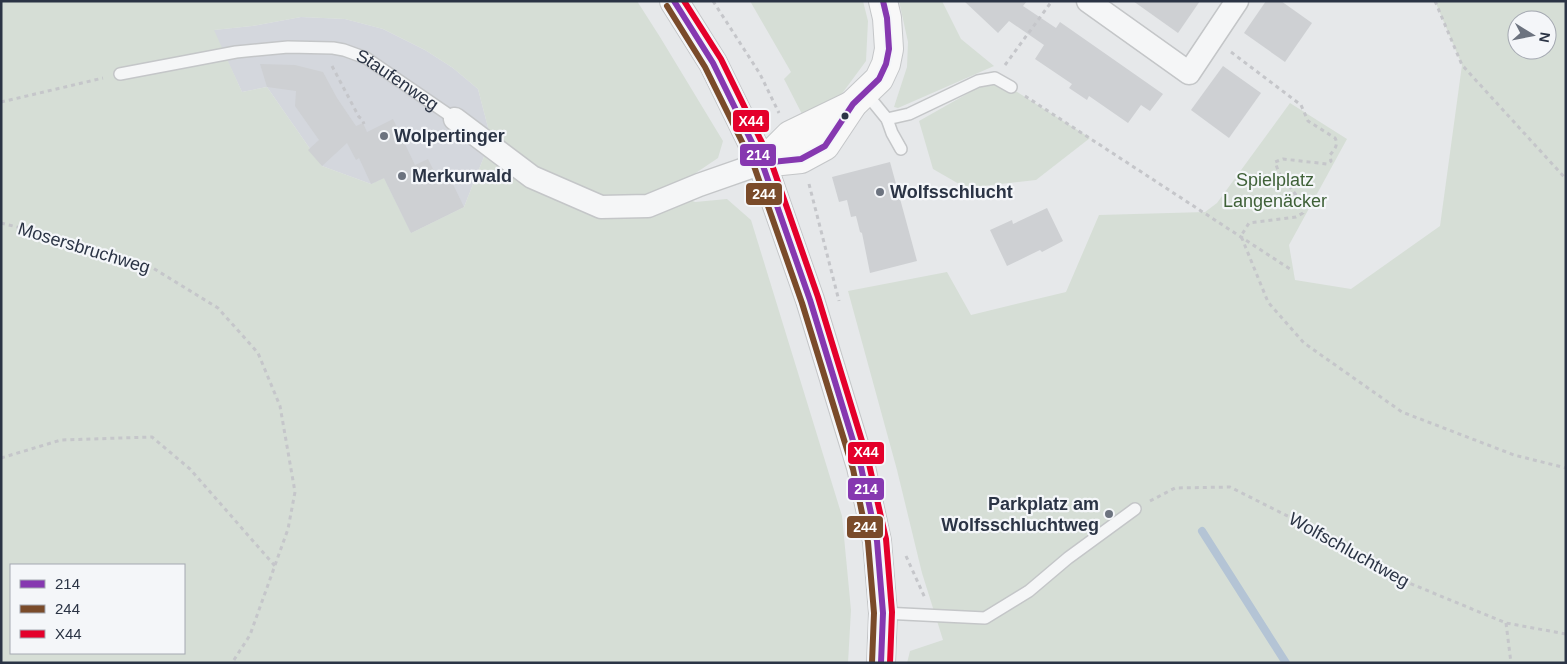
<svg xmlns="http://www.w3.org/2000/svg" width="1567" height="664" viewBox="0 0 1567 664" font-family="Helvetica,sans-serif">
	<rect width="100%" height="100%" fill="#e6e8ea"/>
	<polygon fill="#d4d7dd" points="301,17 345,19 383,29 425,50 453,68 478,89 491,139 464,207 411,233 371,184 322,166 267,87 242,92 213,30 252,26"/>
	<g fill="#d6ded6" fill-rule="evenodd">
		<path d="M1 1H637L660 37 723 141 718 158 669 191 695 202 727 199 751 220 842 516 851 610 848 663H1ZM301 17 345 19 383 29 425 50 453 68 478 89 491 139 464 207 411 233 384 178 371 184 322 166 267 87 242 92 214 30 252 26ZM11 565H184V653H11Z"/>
		<polygon points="750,1 863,1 868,21 866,61 838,99 802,114 784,79 791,72"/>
		<polygon points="899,1 942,1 961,39 994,66 898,108 894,107 907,67 908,42"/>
		<path d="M1435 1H1566V663H907L910 651 943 640 922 573 897 470 848 291 947 272 971 315 1066 292 1099 215 1205 212 1217 203 1290 103 1347 139 1289 245 1295 280 1351 289 1440 226 1462 65ZM1517 20H1547V50H1517Z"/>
		<polygon points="995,78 1090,138 1036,180 966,188 933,169 919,121"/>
	</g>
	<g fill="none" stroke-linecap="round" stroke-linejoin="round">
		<polyline stroke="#b4c4d5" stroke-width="8" points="1202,531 1286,663"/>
	</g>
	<g fill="#ced0d3">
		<polygon points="964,1 1027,1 1023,6 1056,28 1060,22 1163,94 1150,111 1141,105 1128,123 1089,96 1087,100 1069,88 1072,84 1035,59 1044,45 1009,21 998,33"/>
		<polygon points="1133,1 1200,1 1178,33"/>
		<polygon points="1266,1 1281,1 1312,23 1285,62 1244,33"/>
		<polygon points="260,64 295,65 323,72 337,98 356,126 363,123 367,132 393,119 415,165 428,159 438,179 448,174 464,207 411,233 384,178 371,184 359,158 356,160 347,143 322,166 308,150 319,140 295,106 296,91 267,87"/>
		<polygon points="1223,66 1261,93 1229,138 1191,110"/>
		<polygon points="890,162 917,261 870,273 862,233 860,232 856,216 851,217 847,200 839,202 832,177"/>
		<polygon points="1047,208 1063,241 1042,252 1040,250 1007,266 990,230 1012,220 1013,224"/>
	</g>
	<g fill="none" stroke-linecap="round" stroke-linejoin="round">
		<g stroke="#c4c6c8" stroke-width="14">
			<g id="lane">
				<path id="s1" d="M120 74 236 52 288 47 333 48 344 50 366 58 455 119"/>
				<polyline points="865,92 887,119 892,133 901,149"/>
				<polyline points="887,119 909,114 978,81 995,78 1011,87"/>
				<polyline points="883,613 985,618 1029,591 1068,558 1135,509"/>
			</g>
		</g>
		<g stroke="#c4c6c8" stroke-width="25">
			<g id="street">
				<polyline points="1088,1 1189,73 1237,1"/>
				<polyline points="455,119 532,177 601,207 648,206 699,185 762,163"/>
			</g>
		</g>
		<g stroke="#c4c6c8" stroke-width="30">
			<g id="secondary">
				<polyline points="674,1 713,63 762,163 810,300 861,467 877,541 883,613 881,663"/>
				<polyline points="762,163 801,159 825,146 853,104 879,79 886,64 889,49 887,18 883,1"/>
				<polyline points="762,163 790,135 852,105"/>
			</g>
		</g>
		<g stroke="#c5c6ca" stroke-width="3" stroke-dasharray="4 4" stroke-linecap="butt">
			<polyline points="713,1 760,74 779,113"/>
			<polyline points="1435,1 1462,65 1566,179"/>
			<path d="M1231 52 1301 105 1308 121 1335 138C1339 145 1334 150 1330 155L1331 161 1327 164 1283 159 1275 162 1279 173 1303 204V213L1296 217 1249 223 1241 236 1268 302 1304 343 1402 412 1514 455 1566 468"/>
			<polyline points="1005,65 1052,1"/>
			<polyline points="332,66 359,117 362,119 364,124"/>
			<polyline points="1025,96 1290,269"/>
			<polyline points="1,102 103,78"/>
			<polyline points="809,184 839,301"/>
			<polyline points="1,223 65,239 148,265 218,308 258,353 280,406 295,492 288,529 250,635 232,663"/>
			<polyline points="1,458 61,440 152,437 190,469 275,566"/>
			<polyline points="1150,501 1175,488 1230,487 1347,546 1409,583 1506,623 1566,634"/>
			<polyline points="906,556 925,598"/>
			<polyline points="1506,623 1511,663"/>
		</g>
		<use href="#lane" stroke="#f5f6f7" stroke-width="11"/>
		<use href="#street" stroke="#f5f6f7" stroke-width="22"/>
		<use href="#secondary" stroke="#f8f8f8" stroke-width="28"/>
		<g stroke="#f4f6f9" stroke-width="10">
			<g id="bus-1">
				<polyline points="674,1 713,63 762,163 810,300 861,467 877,541 883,613 881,663"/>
				<polyline points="762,163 801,159 825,146 853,104 879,79 886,64 889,49 887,18 883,1"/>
			</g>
		</g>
		<g stroke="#f4f6f9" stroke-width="10">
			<polyline id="bus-2" points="667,6 705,67 754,166 802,303 853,469 868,542 874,613 872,663"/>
		</g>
		<g stroke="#f4f6f9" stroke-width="10">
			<polyline id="bus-3" points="684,1 721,59 770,159 818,297 869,464 886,539 892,612 890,663"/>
		</g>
		<use href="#bus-1" stroke="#8638b0" stroke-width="6"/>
		<use href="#bus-2" stroke="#7a4b2a" stroke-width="6"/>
		<use href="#bus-3" stroke="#e4002b" stroke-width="6"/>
	</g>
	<circle fill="#2b3445" stroke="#f4f6f9" stroke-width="2" cx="845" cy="116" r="4.5"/>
	<g fill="#6c737f" stroke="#f4f6f9" stroke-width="2">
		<circle cx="384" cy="136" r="5"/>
		<circle cx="402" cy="176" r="5"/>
		<circle cx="880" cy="192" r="5"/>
		<circle cx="1109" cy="514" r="5"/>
	</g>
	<g text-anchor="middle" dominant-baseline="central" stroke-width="4.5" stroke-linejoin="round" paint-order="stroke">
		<g font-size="18" fill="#2b3445" stroke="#f4f6f9">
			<text stroke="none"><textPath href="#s1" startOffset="288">Staufenweg</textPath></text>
			<text transform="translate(84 248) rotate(17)">Mosersbruchweg</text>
			<text transform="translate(1349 550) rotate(29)">Wolfschluchtweg</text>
		</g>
		<g font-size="18" font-weight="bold" fill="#2b3445" stroke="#f4f6f9" text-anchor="start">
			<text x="394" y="136">Wolpertinger</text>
			<text x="412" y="176">Merkurwald</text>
			<text x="890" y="192">Wolfsschlucht</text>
			<text x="1099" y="504" text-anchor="end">Parkplatz am<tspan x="1099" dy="21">Wolfsschluchtweg</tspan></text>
		</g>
		<g font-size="18" fill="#3f6138" stroke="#f4f6f9">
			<text x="1275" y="180">Spielplatz<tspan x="1275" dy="21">Langenäcker</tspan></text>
		</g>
	</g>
	<g stroke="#f4f6f9" stroke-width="2">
		<rect x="732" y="109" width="38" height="24" rx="5" fill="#e4002b"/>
		<rect x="739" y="143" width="38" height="24" rx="5" fill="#8638b0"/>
		<rect x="745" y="182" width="38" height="24" rx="5" fill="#7a4b2a"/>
		<rect x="847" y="441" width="38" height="24" rx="5" fill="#e4002b"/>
		<rect x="847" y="477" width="38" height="24" rx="5" fill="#8638b0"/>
		<rect x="846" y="515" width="38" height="24" rx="5" fill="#7a4b2a"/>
	</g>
	<g font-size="14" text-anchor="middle" font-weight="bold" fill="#fff">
		<text x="751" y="126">X44</text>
		<text x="758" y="160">214</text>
		<text x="764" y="199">244</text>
		<text x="866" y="457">X44</text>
		<text x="866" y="494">214</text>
		<text x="865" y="532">244</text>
	</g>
	<rect width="1567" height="664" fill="none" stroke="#2b3445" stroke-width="5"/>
	<rect x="10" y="564" width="175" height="90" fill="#f4f6f9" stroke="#a4a8b1"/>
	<rect x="20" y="580" width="25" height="8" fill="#8638b0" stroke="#a4a8b1"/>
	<text x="55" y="589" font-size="15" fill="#2b3445">214</text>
	<rect x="20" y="605" width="25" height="8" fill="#7a4b2a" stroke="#a4a8b1"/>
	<text x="55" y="614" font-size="15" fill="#2b3445">244</text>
	<rect x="20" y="630" width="25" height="8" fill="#e4002b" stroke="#a4a8b1"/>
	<text x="55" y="639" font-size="15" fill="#2b3445">X44</text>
	<g transform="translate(1532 35) rotate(100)"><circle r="24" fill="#f4f6f9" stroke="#a4a8b1"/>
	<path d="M0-4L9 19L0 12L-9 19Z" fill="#6c737f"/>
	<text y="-8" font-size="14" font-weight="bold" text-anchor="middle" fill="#2b3445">N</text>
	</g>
</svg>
